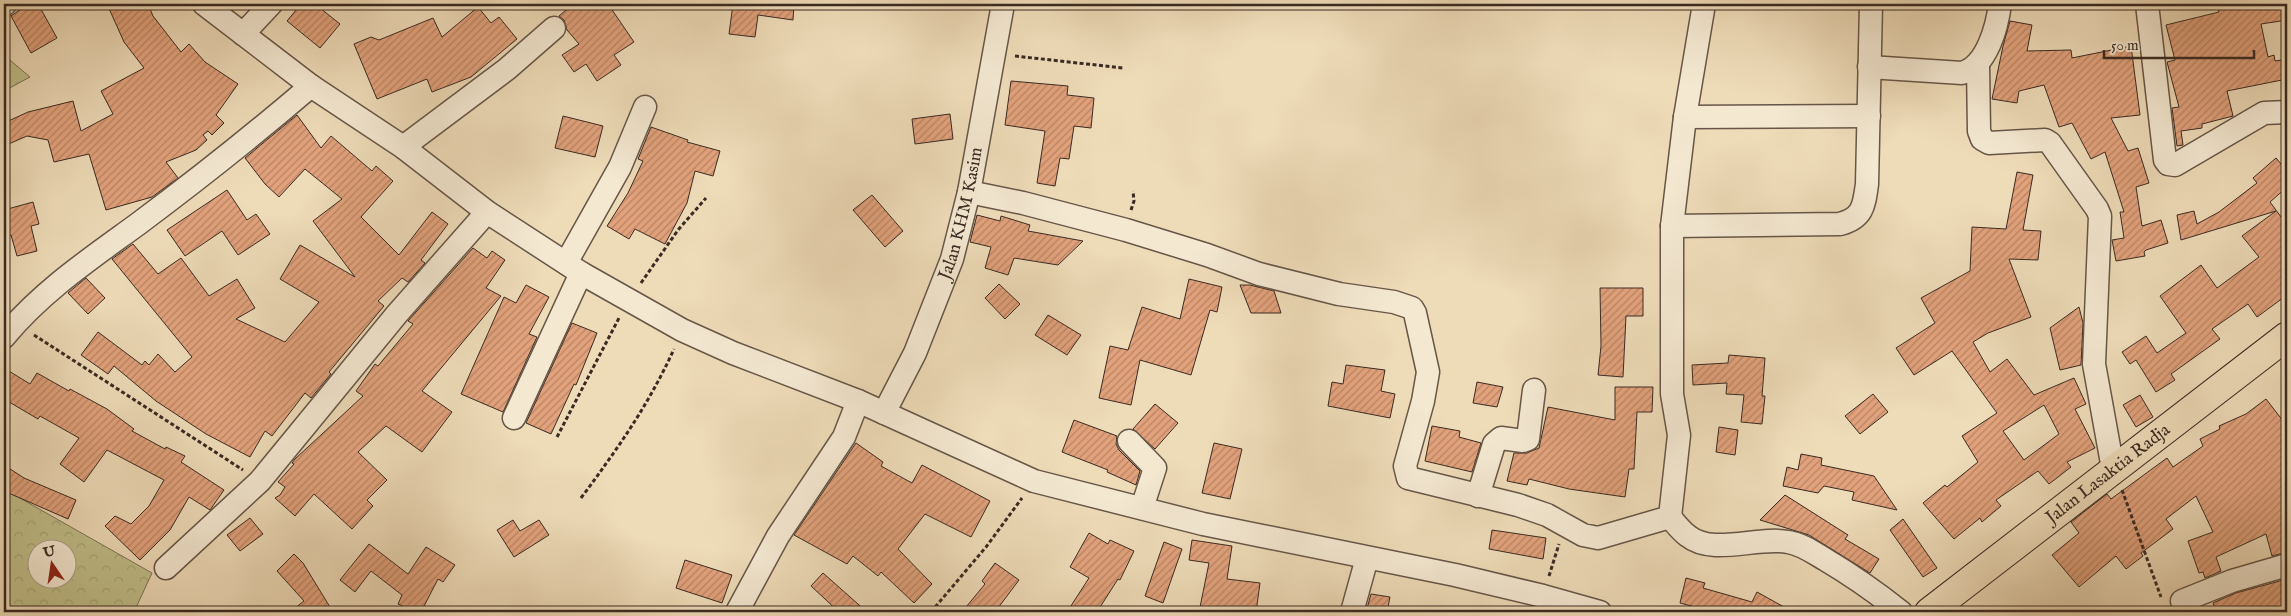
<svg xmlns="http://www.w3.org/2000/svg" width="2291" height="616" viewBox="0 0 2291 616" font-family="'IM FELL English',serif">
	<defs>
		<pattern id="forest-crowns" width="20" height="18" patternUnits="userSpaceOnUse" patternTransform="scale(1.25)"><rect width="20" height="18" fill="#c0be89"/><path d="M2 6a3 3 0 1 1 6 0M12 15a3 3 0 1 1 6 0" fill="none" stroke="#a6a376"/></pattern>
		<pattern id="building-hatch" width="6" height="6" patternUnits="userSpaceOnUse" patternTransform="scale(1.25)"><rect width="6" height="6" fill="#e2a27c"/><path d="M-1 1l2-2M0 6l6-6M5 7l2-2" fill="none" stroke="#b88465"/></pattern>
	</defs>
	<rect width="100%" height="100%" fill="#eedbb8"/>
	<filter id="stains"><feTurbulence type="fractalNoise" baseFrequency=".004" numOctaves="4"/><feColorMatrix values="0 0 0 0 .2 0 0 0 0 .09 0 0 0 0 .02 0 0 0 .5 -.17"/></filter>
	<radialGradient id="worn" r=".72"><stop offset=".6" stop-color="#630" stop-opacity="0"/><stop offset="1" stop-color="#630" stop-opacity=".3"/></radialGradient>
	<g fill="url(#forest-crowns)" stroke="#7d7456" fill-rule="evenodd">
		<polygon points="4,55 30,77 4,91"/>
		<path d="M4 489 152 573 134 612H14L10 610 4 612ZM38 548H68V578H38Z"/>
	</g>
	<g fill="url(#building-hatch)" stroke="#3a2a22" fill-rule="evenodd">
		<polygon points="28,4 38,4 57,38 31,53 11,16"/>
		<polygon points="107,4 148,4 153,16 181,52 189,44 205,62 238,84 216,115 224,123 212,135 208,131 203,135 207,140 196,150 166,162 178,178 152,197 106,210 89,154 54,162 48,140 27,136 4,146 4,123 28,112 73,101 81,131 113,114 101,91 144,68 124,42"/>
		<polygon points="301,4 315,4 340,24 320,48 287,21"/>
		<polygon points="573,4 608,4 634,42 614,55 621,65 597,81 586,64 574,72 562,55 579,44 567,30 564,20 559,16"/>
		<polygon points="733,4 794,4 793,20 758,15 755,37 729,34"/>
		<polygon points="2217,4 2287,4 2287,20 2261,24 2268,57 2274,55 2275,61 2287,59 2287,79 2227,91 2233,116 2202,124 2202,128 2181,131 2183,145 2177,146 2172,108 2179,107 2167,62 2175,60 2166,25 2219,12"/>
		<polygon points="478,7 491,23 499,17 517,39 471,77 432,92 427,79 377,99 354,44 371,37 379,40 433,18 442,37"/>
		<polygon points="2010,21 2032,25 2027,51 2071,50 2072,58 2131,46 2140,115 2111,118 2128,151 2138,148 2149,183 2136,187 2142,226 2161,220 2168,243 2146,250 2144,252 2145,256 2116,261 2112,240 2124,238 2120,212 2124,212 2105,152 2091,159 2072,123 2059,127 2044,85 2019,91 2017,103 1992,99 2003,46"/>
		<polygon points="1011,81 1068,86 1067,95 1094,98 1091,128 1074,126 1069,159 1060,158 1055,186 1037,183 1045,131 1005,125"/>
		<polygon points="950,114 953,139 915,144 912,119"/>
		<polygon points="297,115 321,148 331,136 372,171 376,166 393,181 361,217 399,255 432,212 448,224 421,260 425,263 408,282 402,278 378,301 384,306 329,372 331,374 311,398 305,393 272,436 265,431 250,457 206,434 156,401 114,366 108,374 81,355 98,332 142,365 145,361 149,365 158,354 175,372 192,357 112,259 133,244 158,274 181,258 209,296 237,279 255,308 236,319 285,342 319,302 280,279 300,245 355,277 313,221 342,199 305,169 279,197 265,184 245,158"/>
		<polygon points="563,116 603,126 595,157 555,148"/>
		<polygon points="651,127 688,140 687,142 720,151 713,176 695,171 687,203 665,244 635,229 629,239 607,226 628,193 643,161 638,159"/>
		<polygon points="2276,158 2287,171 2287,187 2270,202 2287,225 2287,295 2257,317 2248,304 2212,329 2220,339 2171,374 2175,380 2156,392 2136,360 2130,364 2122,352 2146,336 2157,353 2186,333 2160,296 2201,265 2217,288 2259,257 2242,236 2276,211 2181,240 2177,215 2194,211 2197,224 2219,212 2257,183 2253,178"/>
		<path d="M2017 172 2033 175 2023 230 2041 231 2038 260 2009 259 2031 317 1988 333 1973 342 1990 372 2007 359 2034 395 2074 378 2086 404 2075 409 2095 448 2067 462 2071 467 2049 484 2038 471 1996 500 2001 506 1982 522 1980 518 1954 539 1923 503 1945 485 1947 487 1978 462 1962 436 1997 413 1952 351 1914 375 1896 348 1935 323 1921 298 1970 271 1972 227 2006 229ZM2044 405 2059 434 2024 460 2003 431Z"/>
		<polygon points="227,190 247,220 256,214 270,234 238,255 222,231 185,256 167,230"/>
		<polygon points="872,195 903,231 885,247 853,210"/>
		<polygon points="33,202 39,224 31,226 37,251 17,256 11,235 4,238 4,210"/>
		<polygon points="977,215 1000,221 1001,216 1030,225 1028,231 1083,241 1058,265 1014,258 1008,275 985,268 991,247 970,242"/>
		<polygon points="473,248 487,258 492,251 505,260 486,288 501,296 422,391 452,412 422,452 386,426 358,452 387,480 367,500 373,506 352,529 314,494 295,516 275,498 280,495 285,487 278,482 294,464 292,463 295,459 363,396 356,391 375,364 378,366 413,324 408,321"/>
		<polygon points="86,278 105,298 88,314 68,293"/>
		<polygon points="1189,279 1222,287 1217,312 1210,310 1191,375 1140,360 1131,405 1099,398 1110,346 1128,350 1142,307 1180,319"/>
		<polygon points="999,284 1020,304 1005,319 985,298"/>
		<polygon points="526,285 549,297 529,334 537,337 503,412 461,394 504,297 516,303"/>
		<polygon points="1240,285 1250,285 1274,291 1281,313 1251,313"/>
		<polygon points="1600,288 1643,288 1643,316 1626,316 1623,377 1598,375 1601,346"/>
		<polygon points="2079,307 2083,323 2081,365 2060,370 2050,328"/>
		<polygon points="1048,315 1081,335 1067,355 1035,335"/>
		<polygon points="572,323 597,333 576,385 574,384 551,434 526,423"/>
		<polygon points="1729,355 1765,358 1762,396 1765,396 1762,424 1741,422 1744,395 1726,394 1727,383 1693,385 1692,365 1728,363"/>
		<polygon points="1346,365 1385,370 1381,391 1395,394 1390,418 1328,406 1332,382 1343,384"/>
		<polygon points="4,368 30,384 37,373 69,391 70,389 107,409 134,429 132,431 165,449 166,447 185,456 181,462 224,490 210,510 189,497 170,530 140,560 105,526 115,516 131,524 149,506 164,480 107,450 84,482 60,464 79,438 40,416 38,419 4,399"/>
		<polygon points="1477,382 1503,387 1497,407 1473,403"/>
		<polygon points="1615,387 1653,387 1652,412 1637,412 1634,469 1629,469 1625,497 1569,489 1529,479 1527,485 1507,481 1514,453 1527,453 1539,448 1548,407 1615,420"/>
		<polygon points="1873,394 1888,412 1860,434 1845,416"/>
		<polygon points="2140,395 2153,417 2136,427 2123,405"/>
		<polygon points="2266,399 2287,426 2287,552 2272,556 2266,534 2216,557 2221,571 2205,578 2203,572 2199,573 2188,541 2213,532 2196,496 2166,519 2173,529 2141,553 2143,556 2126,569 2116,556 2079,587 2052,555 2079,533 2071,522 2107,494 2111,499 2167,458 2173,467 2203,446 2200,439 2220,429 2219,426 2246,414"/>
		<polygon points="1155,404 1178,423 1155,449 1133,429"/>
		<polygon points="1074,420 1117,436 1116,444 1119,450 1140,471 1136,485 1107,472 1108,470 1062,452"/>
		<polygon points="1432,426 1460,431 1459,437 1481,443 1472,472 1425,461"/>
		<polygon points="1719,427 1738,430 1735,455 1716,452"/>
		<polygon points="856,443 883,462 881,466 912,483 922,465 990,501 971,537 925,514 898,549 932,584 914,603 881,572 878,576 853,556 847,564 794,535"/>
		<polygon points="1214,443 1242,449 1230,499 1202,493"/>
		<polygon points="1801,454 1822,458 1821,465 1874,476 1897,510 1852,500 1854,492 1824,486 1818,493 1783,486 1787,467 1798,470"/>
		<polygon points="4,465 24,478 76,500 68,519 4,491"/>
		<polygon points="1785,495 1848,535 1845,539 1879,559 1870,573 1809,535 1760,520"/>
		<polygon points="250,518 263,534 240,551 227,535"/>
		<polygon points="1903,519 1937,568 1923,577 1890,530"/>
		<polygon points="513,520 520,531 539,520 549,535 514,557 497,530"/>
		<polygon points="1492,530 1546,538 1543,559 1489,549"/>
		<polygon points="1089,533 1108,544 1110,540 1134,551 1120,580 1118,579 1097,612 1067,612 1089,578 1070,567"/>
		<polygon points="1192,540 1232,546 1227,579 1260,583 1256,612 1199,612 1209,563 1189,560"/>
		<polygon points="1164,542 1182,549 1163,603 1145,596"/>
		<polygon points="369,544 408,574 426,547 455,565 443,582 438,579 421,612 416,612 398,604 402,595 371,571 355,592 340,580"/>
		<polygon points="294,554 303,563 333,612 290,612 304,601 277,571"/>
		<polygon points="685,560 732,575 722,603 676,588"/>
		<polygon points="995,563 1019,580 995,612 962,612 985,584 982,581"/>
		<polygon points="823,573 867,612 839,612 811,586"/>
		<polygon points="1686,578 1705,583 1703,588 1752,602 1757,592 1793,612 1714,612 1680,603"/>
		<polygon points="2287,579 2287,612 2216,612 2213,603 2236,593"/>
		<polygon points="1371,594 1390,597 1387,612 1366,612"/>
	</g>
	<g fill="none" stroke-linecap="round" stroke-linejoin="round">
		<g stroke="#675648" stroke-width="25">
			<g id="street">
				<polyline points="204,4 311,86 403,147 487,212 581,273 682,330 733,353 858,401 1034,481 1203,524 1455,575 1543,596 1600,612"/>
				<path d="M1704 4 1685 117 1672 226 1840 224C1863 218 1864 206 1867 184L1871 4"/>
				<polyline points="2147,4 2165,160 2168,164 2175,165 2264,113 2287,112"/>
				<polyline points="4,5 5,4"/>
				<polyline points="243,34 271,4"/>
				<polyline points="1978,65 1979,131 1982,139 1989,143 2045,140 2050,143 2097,209 2100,216 2094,364 2113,469"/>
				<path d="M1869 67 1962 73C1987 66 1997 27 2000 4"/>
				<polyline points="1685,117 1869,116"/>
				<polyline points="403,147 507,69 554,28"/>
				<polyline points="969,192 1023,203 1126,230 1207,255 1259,274 1339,294 1394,302 1412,308 1415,313 1428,372 1423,401 1405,466 1408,478 1518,505 1547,515 1583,535 1598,538 1670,517 1679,435 1672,394 1672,226"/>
				<polyline points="566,263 620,167 645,107"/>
				<path d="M4 337C42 291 90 259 138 224 197 180 255 134 311 86"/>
				<path id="s1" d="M884 413 915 353 952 259 969 192 1003 4"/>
				<polyline points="514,418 581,273"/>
				<polyline points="1129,441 1155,468 1142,508"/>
				<polyline points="1478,496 1494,444 1501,438 1523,441 1528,439 1534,390"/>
				<path d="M1670 517C1675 523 1681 531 1688 536 1713 556 1758 536 1788 542 1802 544 1814 553 1826 560 1853 576 1877 593 1901 612"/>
				<polyline points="166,568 260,481 397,314 487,212"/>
				<polyline points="2182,601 2232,581 2287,565"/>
				<polyline points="737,612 778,536 844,437 858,401"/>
				<polyline points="1352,612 1367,558"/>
			</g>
		</g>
		<g stroke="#3a2a22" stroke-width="30">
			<g id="highway">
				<path id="s2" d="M1929 612 2287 336"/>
			</g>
		</g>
		<g stroke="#3a2a22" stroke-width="3" stroke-dasharray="4 2.5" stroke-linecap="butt">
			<polyline points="1015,56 1123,68"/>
			<polyline points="1131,210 1134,201 1133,191"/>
			<polyline points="641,283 678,230 706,198"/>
			<polyline points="34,335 243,470"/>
			<polyline points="557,437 619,318"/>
			<polyline points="2122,490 2161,597"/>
			<path d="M581 498C618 448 648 406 674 349"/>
			<polyline points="1549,576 1559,544"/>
			<polyline points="931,612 986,547 1022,498"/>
		</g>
		<use href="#street" stroke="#f4e8d1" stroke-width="22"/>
		<use href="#highway" stroke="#eedbb8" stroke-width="28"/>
	</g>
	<g text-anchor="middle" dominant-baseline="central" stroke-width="4" stroke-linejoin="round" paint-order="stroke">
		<g font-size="18" fill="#3a2a22" stroke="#f4e8d1">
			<text stroke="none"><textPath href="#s1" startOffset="215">Jalan KHM Kasim</textPath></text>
			<text stroke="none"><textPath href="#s2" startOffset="226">Jalan Lasaktia Radja</textPath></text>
		</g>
	</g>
	<rect width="2291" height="616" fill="none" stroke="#eedbb8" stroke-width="20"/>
	<rect x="5" y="5" width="2281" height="606" fill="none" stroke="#3a2a22" stroke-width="2.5"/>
	<rect x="10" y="10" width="2271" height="596" fill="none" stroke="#3a2a22"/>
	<g transform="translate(52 564) rotate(347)"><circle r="24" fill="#f4e8d1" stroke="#aa9c8b"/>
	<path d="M0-4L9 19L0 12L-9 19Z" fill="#8f2418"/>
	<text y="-8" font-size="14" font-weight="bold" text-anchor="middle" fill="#3a2a22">U</text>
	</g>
	<path d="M2104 50v8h150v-8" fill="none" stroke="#3a2a22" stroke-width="2.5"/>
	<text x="2111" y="50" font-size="15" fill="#3a2a22" stroke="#f4e8d1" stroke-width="4" paint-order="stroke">50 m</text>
	<rect width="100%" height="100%" filter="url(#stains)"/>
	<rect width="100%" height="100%" fill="url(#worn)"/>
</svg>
